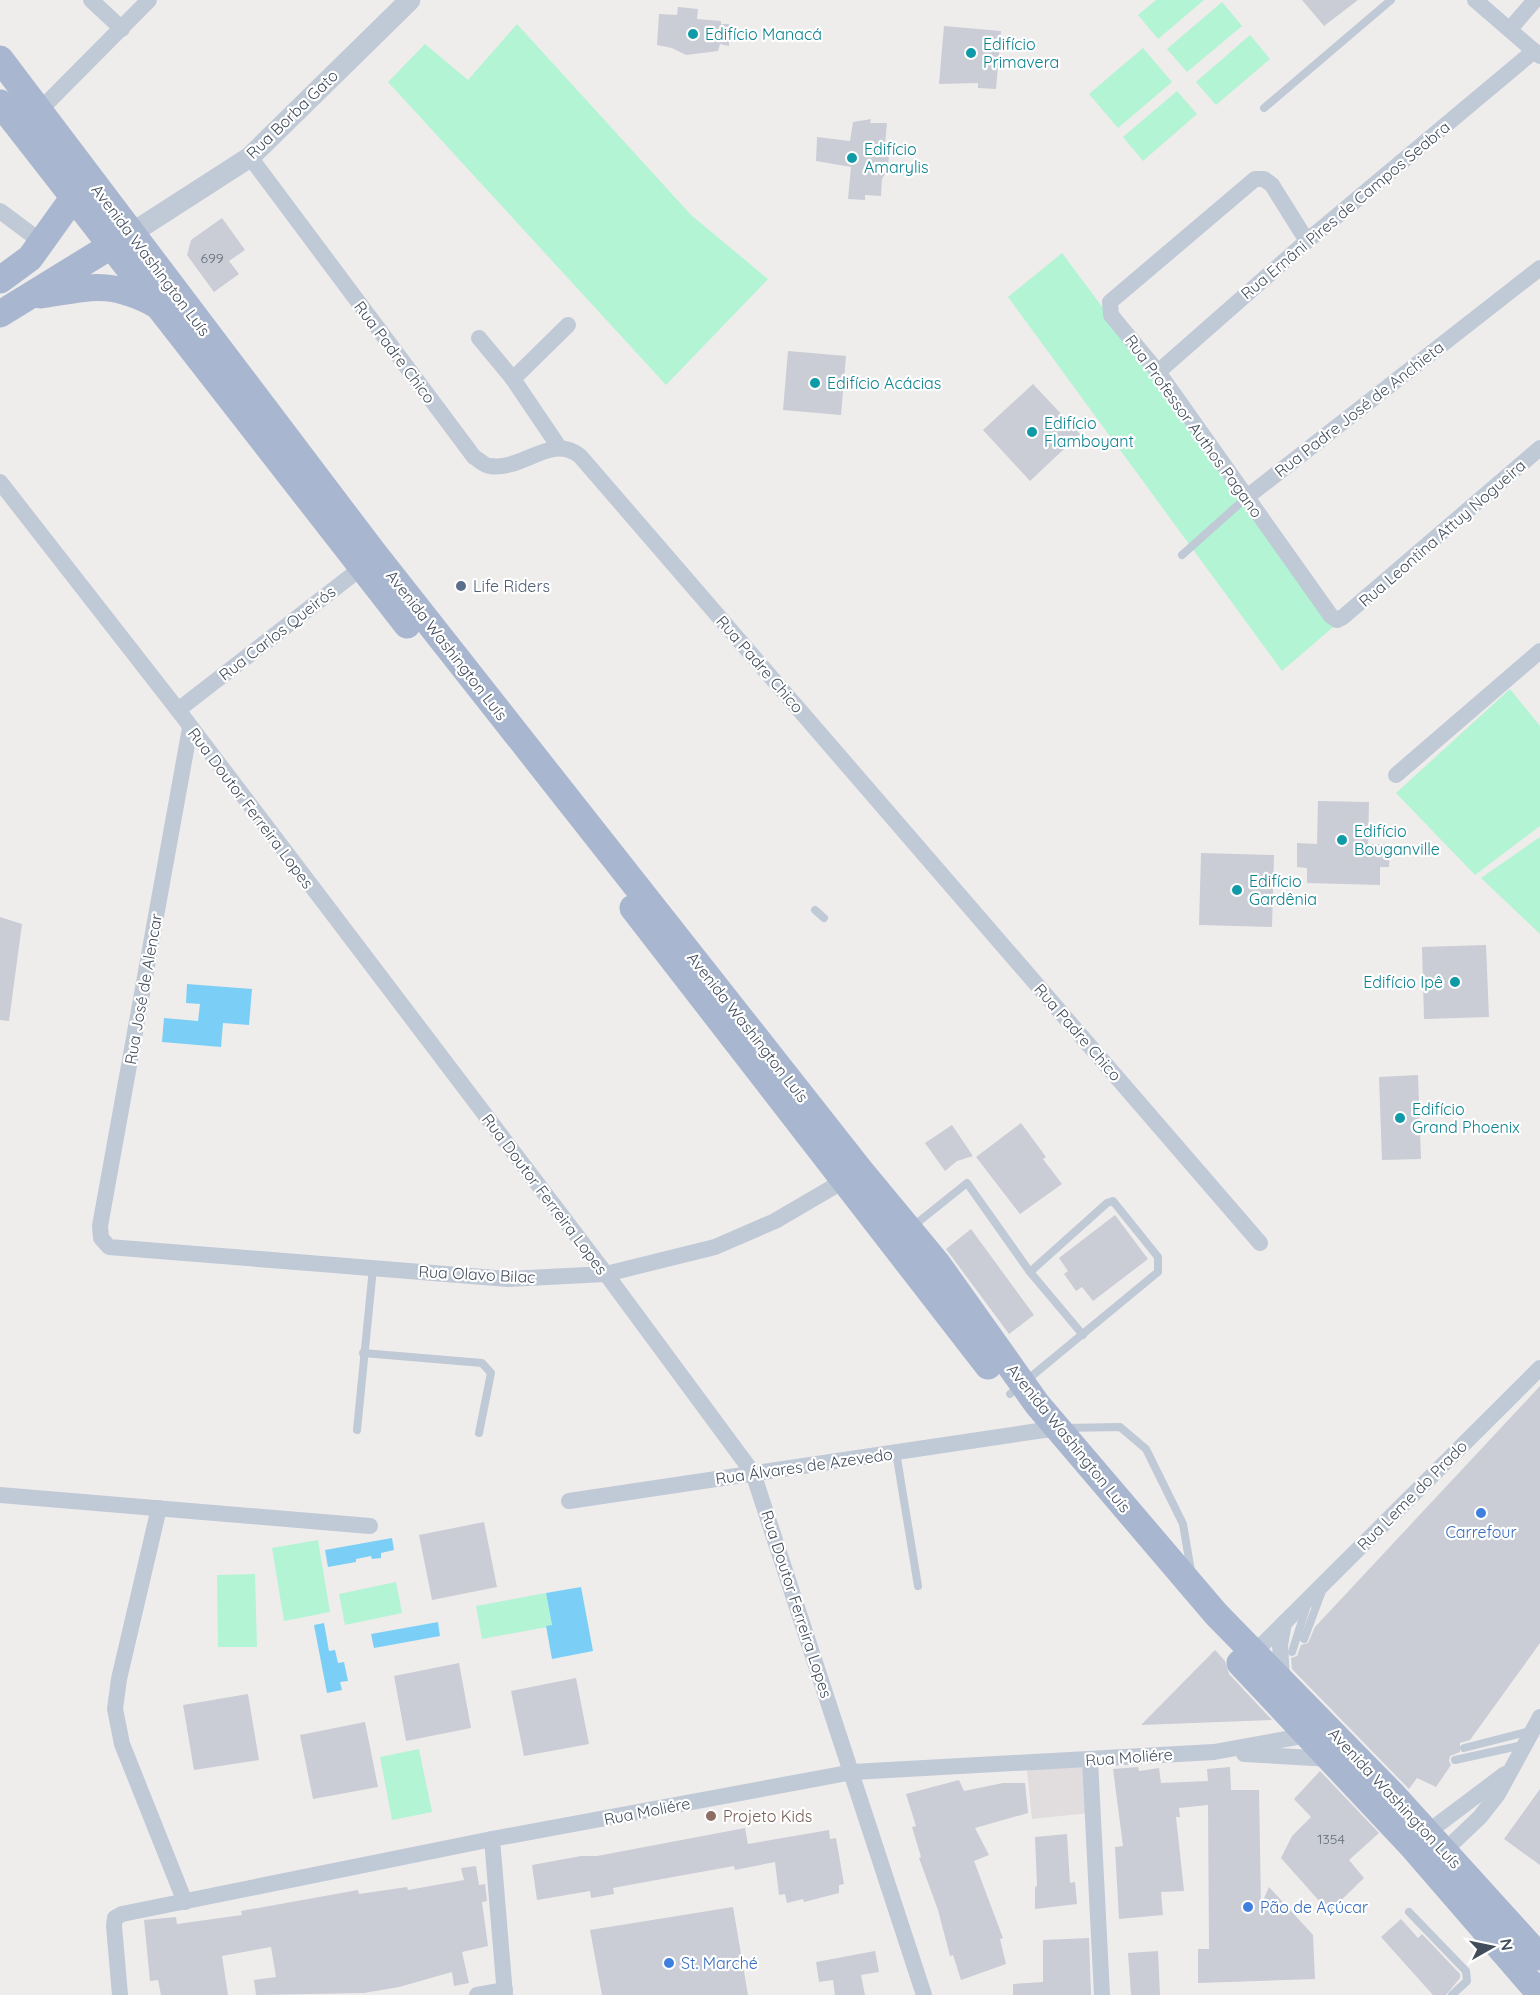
<svg xmlns="http://www.w3.org/2000/svg" width="1540" height="1995" viewBox="0 0 1540 1995" font-family="Quicksand,sans-serif">
	<rect width="100%" height="100%" fill="#efecec"/>
	<polygon fill="#e1ddde" points="1086,1763 1089,1813 1032,1819 1027,1770"/>
	<g fill="#b3f4d4">
		<polygon points="1156,0 1204,0 1158,39 1138,15"/>
		<polygon points="1222,2 1242,26 1187,72 1167,49"/>
		<polygon points="517,24 691,215 768,279 666,385 388,82 425,44 468,80"/>
		<polygon points="1250,35 1270,59 1216,105 1196,82"/>
		<polygon points="1143,48 1172,82 1118,128 1089,94"/>
		<polygon points="1177,91 1197,114 1143,161 1123,137"/>
		<polygon points="1062,253 1338,623 1282,671 1008,297"/>
		<polygon points="1510,689 1540,726 1540,826 1475,875 1396,793"/>
		<polygon points="1540,837 1540,934 1481,878"/>
		<polygon points="318,1540 330,1612 284,1621 272,1548"/>
		<polygon points="255,1574 257,1647 218,1647 217,1575"/>
		<polygon points="396,1582 402,1613 345,1625 339,1594"/>
		<polygon points="546,1593 552,1626 482,1639 476,1606"/>
		<polygon points="419,1749 432,1812 392,1820 380,1757"/>
	</g>
	<g fill="#7bcff6">
		<polygon points="187,984 252,989 249,1025 223,1023 221,1047 162,1042 164,1018 198,1021 200,1004 186,1003"/>
		<polygon points="392,1538 394,1550 381,1553 381,1558 372,1559 371,1556 356,1559 356,1562 328,1567 325,1550"/>
		<polygon points="581,1587 593,1651 552,1659 546,1626 552,1625 546,1593"/>
		<polygon points="438,1622 440,1636 374,1648 371,1634"/>
		<polygon points="324,1623 329,1651 335,1650 338,1663 344,1662 348,1681 340,1682 342,1690 327,1693 314,1625"/>
	</g>
	<g fill="#cacdd5">
		<polygon points="1302,0 1358,0 1324,26"/>
		<polygon points="678,7 698,9 697,19 721,21 721,24 729,24 729,46 720,44 718,51 686,55 672,48 657,45 659,14 677,15"/>
		<polygon points="944,26 1001,31 996,89 978,88 978,83 939,84"/>
		<polygon points="871,119 870,123 887,123 885,144 889,157 887,171 882,179 881,196 865,195 865,200 848,199 851,167 816,161 817,137 850,141 853,122"/>
		<polygon points="222,218 245,250 229,261 239,274 214,292 187,255 191,240"/>
		<polygon points="788,351 846,356 841,415 783,410"/>
		<polygon points="1033,384 1080,434 1030,481 983,430"/>
		<polygon points="1318,801 1369,802 1368,844 1390,844 1389,867 1380,867 1380,885 1307,883 1307,868 1297,867 1297,843 1317,844"/>
		<polygon points="1201,853 1274,855 1272,927 1199,925"/>
		<polygon points="0,917 22,924 9,1021 0,1020"/>
		<polygon points="1486,945 1489,1017 1424,1019 1422,947"/>
		<polygon points="1418,1075 1421,1159 1382,1160 1379,1077"/>
		<polygon points="1021,1123 1046,1157 1043,1159 1062,1184 1020,1214 976,1157"/>
		<polygon points="952,1125 973,1156 957,1161 945,1171 925,1143"/>
		<polygon points="1115,1215 1148,1259 1093,1301 1082,1287 1076,1291 1064,1274 1068,1271 1059,1258"/>
		<polygon points="971,1229 1034,1315 1009,1334 946,1249"/>
		<polygon points="1540,1386 1540,1643 1470,1740 1460,1743 1460,1752 1450,1756 1449,1761 1451,1765 1436,1787 1417,1778 1409,1789 1292,1669 1291,1658 1297,1656 1301,1645 1308,1643 1315,1627"/>
		<polygon points="484,1522 497,1587 432,1600 419,1535"/>
		<polygon points="1215,1650 1225,1661 1229,1674 1272,1720 1141,1725"/>
		<polygon points="459,1663 471,1728 406,1741 394,1676"/>
		<polygon points="576,1678 589,1744 524,1756 511,1691"/>
		<polygon points="248,1694 259,1760 194,1770 183,1705"/>
		<polygon points="365,1722 378,1787 313,1799 300,1735"/>
		<polygon points="1138,1767 1139,1771 1159,1768 1161,1783 1208,1781 1207,1769 1230,1767 1231,1790 1259,1790 1261,1905 1269,1887 1313,1935 1315,1979 1198,1983 1198,1949 1209,1949 1208,1805 1179,1808 1180,1817 1176,1817 1184,1891 1161,1892 1163,1915 1119,1919 1115,1847 1123,1846 1113,1769"/>
		<polygon points="1320,1771 1379,1833 1349,1860 1364,1878 1329,1912 1281,1858 1292,1836 1311,1817 1294,1799"/>
		<polygon points="959,1780 964,1791 1003,1783 1025,1783 1028,1813 975,1828 989,1855 974,1861 1003,1938 1000,1939 1006,1964 961,1980 953,1955 950,1956 938,1910 919,1858 921,1857 912,1827 916,1826 906,1794"/>
		<polygon points="1540,1789 1540,1865 1504,1839"/>
		<polygon points="745,1828 748,1844 829,1830 830,1839 836,1838 844,1884 839,1885 839,1893 804,1902 803,1899 787,1903 785,1894 779,1895 775,1862 735,1870 734,1866 629,1885 613,1888 614,1894 591,1898 590,1891 537,1900 532,1865 581,1856 597,1856"/>
		<polygon points="1067,1834 1070,1883 1075,1882 1077,1904 1035,1909 1035,1887 1037,1886 1035,1837"/>
		<polygon points="476,1866 479,1885 485,1884 487,1901 482,1902 488,1946 462,1952 469,1983 454,1986 452,1972 399,1987 364,1993 256,1995 254,1980 276,1977 271,1947 222,1956 228,1995 161,1995 158,1980 150,1981 144,1920 176,1917 177,1924 242,1915 241,1911 358,1890 359,1894 407,1887 408,1890 464,1880 461,1868"/>
		<polygon points="733,1907 748,1995 602,1995 590,1930"/>
		<polygon points="1401,1919 1418,1938 1422,1934 1460,1974 1460,1978 1446,1995 1433,1995 1381,1937"/>
		<polygon points="1089,1938 1091,1995 1013,1995 1013,1984 1043,1982 1043,1940"/>
		<polygon points="875,1951 879,1972 861,1975 865,1995 835,1995 833,1980 819,1982 816,1962"/>
		<polygon points="1158,1951 1160,1995 1131,1995 1128,1953"/>
	</g>
	<g fill="none" stroke-linecap="round" stroke-linejoin="round">
		<g stroke="#c0c9d6" stroke-width="8">
			<polyline points="1264,108 1391,0"/>
			<polyline points="1182,555 1247,497"/>
			<polyline points="815,910 824,918"/>
			<polyline points="912,1227 967,1183 1030,1272 1107,1203 1113,1201 1158,1257 1158,1272 1010,1394"/>
			<polyline points="1030,1272 1083,1335"/>
			<polyline points="363,1353 482,1363 491,1373 479,1433"/>
			<polyline points="1064,1428 1120,1427 1146,1449 1183,1524 1191,1571"/>
			<polyline points="357,1430 373,1268"/>
			<polyline points="896,1452 918,1586"/>
			<polyline points="1304,1639 1322,1591"/>
			<polyline points="1292,1652 1307,1605"/>
			<polyline points="1464,1748 1530,1731"/>
			<polyline points="1455,1760 1523,1745"/>
			<polyline points="1409,1912 1466,1971 1467,1981 1452,1995"/>
		</g>
		<g stroke="#c0c9d6" stroke-width="16">
			<polyline points="91,0 122,29"/>
			<polyline points="1475,0 1540,56"/>
			<polyline points="1510,29 1535,0"/>
			<polyline points="39,111 149,0"/>
			<path d="M250 157 474 457C479 460 485 466 490 466 523 471 551 433 580 456L1260 1243"/>
			<polyline points="0,211 43,243"/>
			<polyline points="1307,241 1272,185 1264,179 1255,179 1110,302 1111,315 1158,372 1331,616 1337,620 1343,617 1540,448"/>
			<polyline points="479,338 513,379"/>
			<polyline points="1158,372 1307,241 1534,51"/>
			<polyline points="559,447 513,379 568,325"/>
			<polyline points="0,482 178,710 606,1274 753,1473 924,1995"/>
			<polyline points="1247,497 1540,268"/>
			<polyline points="178,710 369,562"/>
			<polyline points="190,728 100,1226 101,1238 109,1247 508,1279 606,1274 715,1247 775,1221 852,1176"/>
			<polyline points="1396,775 1540,651"/>
			<polyline points="0,1495 370,1526"/>
			<polyline points="569,1501 1058,1428"/>
			<polyline points="159,1508 119,1679 115,1709 122,1744 185,1902"/>
			<polyline points="1249,1658 1540,1368"/>
			<polyline points="1282,1679 1280,1645 1284,1623"/>
			<polyline points="1244,1754 1331,1759"/>
			<polyline points="1090,1760 1102,1995"/>
			<polyline points="1428,1832 1505,1774"/>
			<polyline points="492,1839 505,1995"/>
			<polyline points="1439,1856 1480,1817 1498,1794 1540,1717"/>
			<polyline points="120,1995 114,1926 115,1918 122,1914 492,1839 853,1772 1214,1752 1309,1735"/>
			<polyline points="477,1995 505,1990"/>
		</g>
		<polyline stroke="#c0c9d6" stroke-width="21" points="132,233 250,157 410,0"/>
		<g stroke="#a8b7cf" stroke-width="27">
			<polyline points="0,59 373,552 860,1170 937,1263 1037,1404 1216,1614 1394,1796 1540,1957"/>
			<polyline points="0,103 407,625"/>
			<polyline points="0,280 30,258 73,198"/>
			<path d="M41 295C92 287 110 280 157 305"/>
			<polyline points="0,314 127,236"/>
			<polyline points="633,908 988,1366"/>
			<polyline points="1240,1663 1411,1845 1540,1994"/>
		</g>
	</g>
	<g fill="#0f9aa8" stroke="#fff" stroke-width="2">
		<circle cx="693" cy="34" r="6"/>
		<circle cx="971" cy="53" r="6"/>
		<circle cx="852" cy="158" r="6"/>
		<circle cx="815" cy="383" r="6"/>
		<circle cx="1032" cy="432" r="6"/>
		<circle cx="1342" cy="840" r="6"/>
		<circle cx="1237" cy="890" r="6"/>
		<circle cx="1455" cy="982" r="6"/>
		<circle cx="1400" cy="1118" r="6"/>
	</g>
	<circle fill="#5c6f8a" stroke="#fff" stroke-width="2" cx="461" cy="586" r="6"/>
	<g fill="#3f7fe0" stroke="#fff" stroke-width="2">
		<circle cx="1481" cy="1513" r="6"/>
		<circle cx="1248" cy="1907" r="6"/>
		<circle cx="669" cy="1963" r="6"/>
	</g>
	<circle fill="#8d6e63" stroke="#fff" stroke-width="2" cx="711" cy="1816" r="6"/>
	<g text-anchor="middle" dominant-baseline="central" stroke-width="4.5" stroke-linejoin="round" paint-order="stroke">
		<g font-size="14" fill="#646d7a">
			<text x="212" y="258">699</text>
			<text x="1331" y="1839">1354</text>
		</g>
		<g font-size="16" fill="#0d838f" stroke="#fff" text-anchor="start">
			<text x="705" y="34">Edifício Manacá</text>
			<text x="983" y="44">Edifício<tspan x="983" dy="18">Primavera</tspan></text>
			<text x="864" y="149">Edifício<tspan x="864" dy="18">Amarylis</tspan></text>
			<text x="827" y="383">Edifício Acácias</text>
			<text x="1044" y="423">Edifício<tspan x="1044" dy="18">Flamboyant</tspan></text>
			<text x="1354" y="831">Edifício<tspan x="1354" dy="18">Bouganville</tspan></text>
			<text x="1249" y="881">Edifício<tspan x="1249" dy="18">Gardênia</tspan></text>
			<text x="1443" y="982" text-anchor="end">Edifício Ipê</text>
			<text x="1412" y="1109">Edifício<tspan x="1412" dy="18">Grand Phoenix</tspan></text>
		</g>
		<g font-size="16" fill="#424d5c" stroke="#fff">
			<text transform="translate(292 114) rotate(-44)">Rua Borba Gato</text>
			<text transform="translate(1345 210) rotate(-40)">Rua Ernâni Pires de Campos Seabra</text>
			<text transform="translate(151 260) rotate(53)">Avenida Washington Luís</text>
			<text transform="translate(395 352) rotate(53)">Rua Padre Chico</text>
			<text transform="translate(1359 409) rotate(-38)">Rua Padre José de Anchieta</text>
			<text transform="translate(1194 426) rotate(54)">Rua Professor Authos Pagano</text>
			<text transform="translate(1442 533) rotate(-41)">Rua Leontina Attuy Nogueira</text>
			<text transform="translate(277 633) rotate(-38)">Rua Carlos Queirós</text>
			<text transform="translate(447 645) rotate(52)">Avenida Washington Luís</text>
			<text transform="translate(760 664) rotate(49)">Rua Padre Chico</text>
			<text transform="translate(251 808) rotate(53)">Rua Doutor Ferreira Lopes</text>
			<text transform="translate(143 989) rotate(-80)">Rua José de Alencar</text>
			<text transform="translate(748 1027) rotate(52)">Avenida Washington Luís</text>
			<text transform="translate(1078 1032) rotate(49)">Rua Padre Chico</text>
			<text transform="translate(545 1194) rotate(53)">Rua Doutor Ferreira Lopes</text>
			<text transform="translate(477 1274) rotate(3)">Rua Olavo Bilac</text>
			<text transform="translate(1069 1438) rotate(51)">Avenida Washington Luís</text>
			<text transform="translate(804 1466) rotate(-8)">Rua Álvares de Azevedo</text>
			<text transform="translate(1412 1495) rotate(-45)">Rua Leme do Prado</text>
			<text transform="translate(797 1604) rotate(72)">Rua Doutor Ferreira Lopes</text>
			<text transform="translate(1129 1757) rotate(-4)">Rua Moliére</text>
			<text transform="translate(1395 1798) rotate(47)">Avenida Washington Luís</text>
			<text transform="translate(647 1811) rotate(-11)">Rua Moliére</text>
		</g>
		<g font-size="16" fill="#4e5e75" stroke="#fff" text-anchor="start">
			<text x="473" y="586">Life Riders</text>
		</g>
		<g font-size="16" fill="#366cbe" stroke="#fff" text-anchor="start">
			<text x="1481" y="1532" text-anchor="middle">Carrefour</text>
			<text x="1260" y="1907">Pão de Açúcar</text>
			<text x="681" y="1963">St. Marché</text>
		</g>
		<g font-size="16" fill="#785e54" stroke="#fff" text-anchor="start">
			<text x="723" y="1816">Projeto Kids</text>
		</g>
	</g>
	<g transform="translate(1492 1947) rotate(81)" stroke="#ffffff" stroke-width="4.5" paint-order="stroke">
	<path d="M0-4.5L10 22L0 15L-10 22Z" fill="#424d5c"/>
	<text y="-9" font-size="16" font-weight="bold" text-anchor="middle" fill="#424d5c">N</text>
	</g>
</svg>
